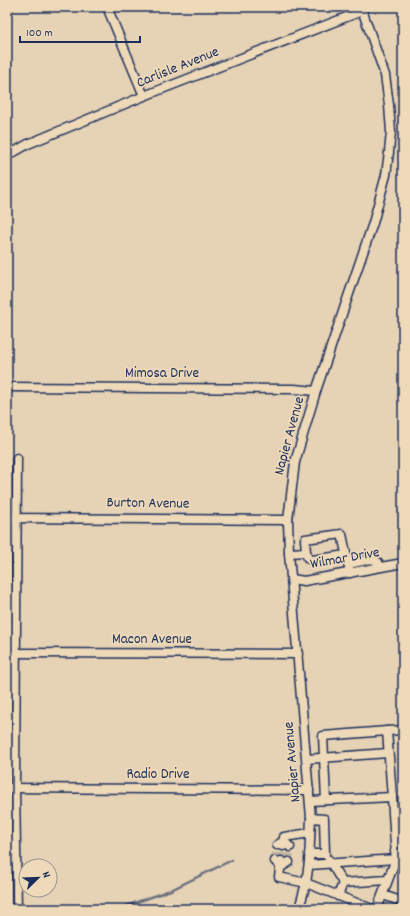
<svg xmlns="http://www.w3.org/2000/svg" width="410" height="916" viewBox="0 0 410 916" font-family="Dekko,sans-serif">
	<rect width="100%" height="100%" fill="#e6d2b4"/>
	<filter id="ink" filterUnits="userSpaceOnUse"><feTurbulence type="fractalNoise" baseFrequency=".025" numOctaves="2"/><feDisplacementMap in="SourceGraphic" scale="8" xChannelSelector="R" yChannelSelector="G"/><feConvolveMatrix kernelMatrix="1 2 1 2 8 2 1 2 1" color-interpolation-filters="sRGB"/></filter>
	<g filter="url(#ink)">
		<g fill="none" stroke-linecap="round" stroke-linejoin="round">
			<polyline stroke="#6b6f80" stroke-width="2.5" points="118,909 173,889 232,860"/>
			<g stroke="#bdb1a3" stroke-width="8" stroke-dasharray="8 4" stroke-linecap="butt">
				<polyline points="275,861 277,845"/>
				<polyline points="281,861 283,846"/>
				<polyline points="289,862 290,847"/>
			</g>
			<g stroke="#1b2f5e" stroke-width="11">
				<g id="minor">
					<polyline points="107,7 144,96"/>
					<polyline points="7,10 9,7"/>
					<polyline points="7,156 28,144 144,96 362,11"/>
					<polyline points="7,387 294,389 316,391"/>
					<polyline points="7,518 288,520"/>
					<path d="M306 552C307 557 307 559 312 560L346 555"/>
					<polyline points="289,553 306,552 305,539 342,534 350,573"/>
					<polyline points="348,564 372,559 378,562 380,567"/>
					<polyline points="292,579 304,581 403,563"/>
					<polyline points="7,653 298,654"/>
					<polyline points="387,731 403,730"/>
					<polyline points="307,759 388,753"/>
					<polyline points="7,788 309,790"/>
					<polyline points="326,800 323,736 387,731 392,797"/>
					<polyline points="310,801 392,797 395,845"/>
					<polyline points="277,845 284,841 290,847"/>
					<polyline points="283,846 284,837 310,833"/>
					<polyline points="309,854 325,854 324,819 311,818"/>
					<polyline points="329,860 343,883"/>
					<polyline points="275,861 281,867 289,862"/>
					<polyline points="281,861 279,877 306,883 372,909"/>
					<polyline points="309,865 396,859 395,851"/>
					<polyline points="383,895 403,902"/>
					<polyline points="338,896 343,883 387,880"/>
					<polyline points="17,909 15,788 17,458"/>
					<polyline points="299,909 306,883 309,862 311,818 289,553 288,520 295,462 316,391 373,223 386,175 389,152 391,132 389,105 385,75 361,7"/>
					<polyline points="377,909 396,859 403,857"/>
				</g>
			</g>
			<use href="#minor" stroke="#eed9b8" stroke-width="8"/>
		</g>
	</g>
	<g text-anchor="middle" dominant-baseline="central" stroke-width="3.5" stroke-linejoin="round" paint-order="stroke">
		<g font-size="15" fill="#1b2f5e" stroke="#eed9b8">
			<text transform="translate(178 68) rotate(-22)">Carlisle Avenue</text>
			<text x="162" y="374">Mimosa Drive</text>
			<text transform="translate(290 436) rotate(-75)">Napier Avenue</text>
			<text transform="translate(148 504) rotate(1)">Burton Avenue</text>
			<text transform="translate(345 559) rotate(-10)">Wilmar Drive</text>
			<text x="152" y="640">Macon Avenue</text>
			<text transform="translate(293 762) rotate(-95)">Napier Avenue</text>
			<text x="158" y="775">Radio Drive</text>
		</g>
	</g>
	<rect width="410" height="916" fill="none" stroke="#eed9b8" stroke-width="24"/>
	<rect x="12" y="12" width="386" height="892" fill="none" stroke="#1b2f5e" stroke-width="1.5" filter="url(#ink)"/>
	<g transform="translate(38 878) rotate(67)"><circle r="19" fill="#eed9b8" stroke="#9a9594"/>
	<path d="M0-3L7 15L0 10L-7 15Z" fill="#1b2f5e"/>
	<text y="-6" font-size="11" font-weight="bold" text-anchor="middle" fill="#1b2f5e">N</text>
	</g>
	<path d="M20 36v6h120v-6" fill="none" stroke="#1b2f5e" stroke-width="2"/>
	<text x="26" y="36" font-size="12" fill="#1b2f5e" stroke="#eed9b8" stroke-width="3" paint-order="stroke">100 m</text>
</svg>
